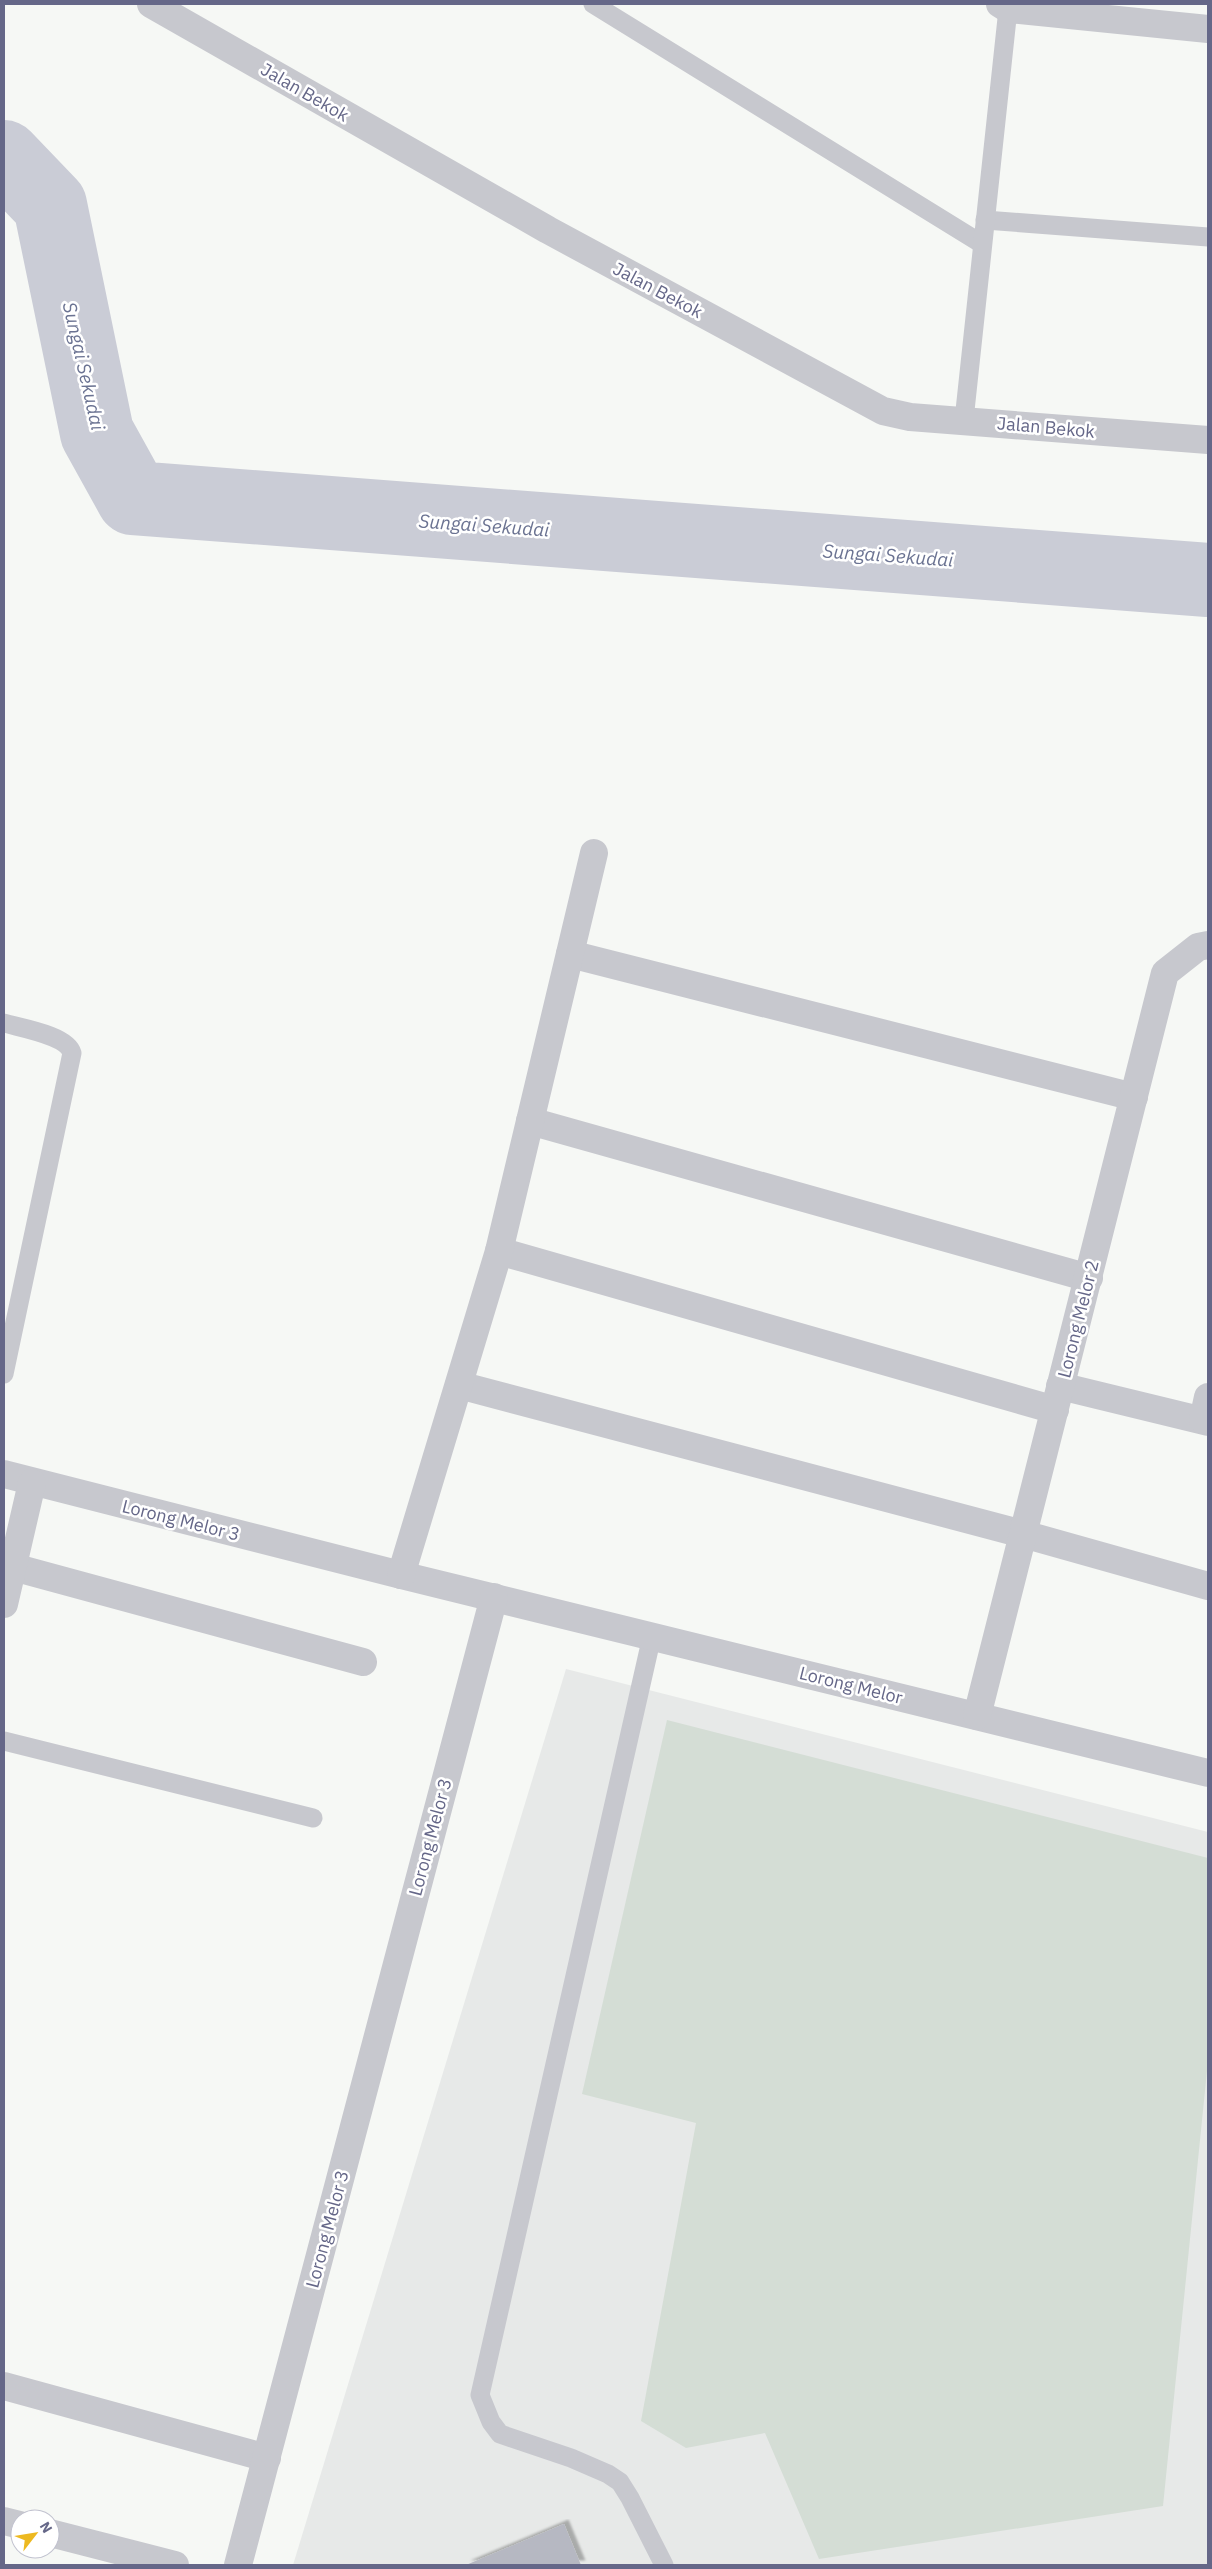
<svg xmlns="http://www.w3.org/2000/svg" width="1212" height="2569" viewBox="0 0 1212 2569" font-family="'IBM Plex Sans',sans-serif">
	<defs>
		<filter id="shadow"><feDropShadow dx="4.5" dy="-4.5" stdDeviation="1" flood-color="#0004"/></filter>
	</defs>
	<rect width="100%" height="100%" fill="#f6f8f5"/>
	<polygon fill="#e7e9e8" points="566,1669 1208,1832 1208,2565 293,2565"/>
	<polygon fill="#d4ddd5" points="667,1720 1208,1858 1208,2061 1163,2506 819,2559 765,2433 686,2448 641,2421 696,2123 582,2094"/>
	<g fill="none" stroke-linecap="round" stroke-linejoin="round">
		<polyline stroke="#caccd6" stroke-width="74" points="4,157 50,205 97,433 133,498 1208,580"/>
	</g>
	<polygon fill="#b6b8c2" filter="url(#shadow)" points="564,2524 581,2565 466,2565"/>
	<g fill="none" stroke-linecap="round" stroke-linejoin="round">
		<g stroke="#c7c8ce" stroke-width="19">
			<polyline points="593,4 982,244"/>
			<polyline points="985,220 1208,237"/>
			<polyline points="964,420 1008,9"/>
			<path d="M4 1023C21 1028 67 1035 72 1053L4 1374"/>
			<polyline points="652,1636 480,2395 491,2422 500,2434 571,2458 608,2474 620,2482 630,2498 664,2565"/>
			<polyline points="4,1741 313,1818"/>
		</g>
		<g stroke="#c7c8ce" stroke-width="28">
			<polyline points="151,4 548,230 883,411 910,417 1208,440"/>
			<polyline points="1000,4 1008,9 1208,29"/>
			<polyline points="570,954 1134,1097"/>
			<polyline points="530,1121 1089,1278"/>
			<polyline points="499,1251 1055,1410"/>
			<polyline points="459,1385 1023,1534 1208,1586"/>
			<polyline points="1060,1386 1208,1422"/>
			<polyline points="1203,1420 1208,1397"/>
			<polyline points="4,1474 401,1575 1208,1773"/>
			<polyline points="13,1567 363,1662"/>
			<polyline points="401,1575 499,1251 594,853"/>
			<polyline points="4,1604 32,1483"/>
			<polyline points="977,1716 1165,973 1198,947 1208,945"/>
			<polyline points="4,2386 267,2458"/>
			<polyline points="4,2521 20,2525"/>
			<polyline points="50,2533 175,2565"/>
			<polyline points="238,2565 494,1597"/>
		</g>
	</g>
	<g text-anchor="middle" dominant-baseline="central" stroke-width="5" stroke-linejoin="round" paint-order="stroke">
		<g font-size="18" fill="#656788" stroke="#fff">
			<text transform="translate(305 92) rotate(30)">Jalan Bekok</text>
			<text transform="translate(658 290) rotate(28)">Jalan Bekok</text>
			<text transform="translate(1046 427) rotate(5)">Jalan Bekok</text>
			<text transform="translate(1078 1319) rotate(-76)">Lorong Melor 2</text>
			<text transform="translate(181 1520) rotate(14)">Lorong Melor 3</text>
			<text transform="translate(851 1685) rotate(14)">Lorong Melor</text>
			<text transform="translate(430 1837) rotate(-75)">Lorong Melor 3</text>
			<text transform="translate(327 2229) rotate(-75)">Lorong Melor 3</text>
		</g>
		<g font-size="19" font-style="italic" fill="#6b7392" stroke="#fff">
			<text transform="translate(84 366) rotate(77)">Sungai Sekudai</text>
			<text transform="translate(484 525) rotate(4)">Sungai Sekudai</text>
			<text transform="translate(888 555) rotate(4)">Sungai Sekudai</text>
		</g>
	</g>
	<rect width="1212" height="2569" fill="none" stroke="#656788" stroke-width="10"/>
	<g transform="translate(35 2534) rotate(59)"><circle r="24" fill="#ffffff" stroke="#c1c2cf"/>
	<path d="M0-4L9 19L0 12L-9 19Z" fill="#edb920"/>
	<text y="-8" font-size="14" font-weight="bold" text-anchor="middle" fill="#656788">N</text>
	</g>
</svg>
